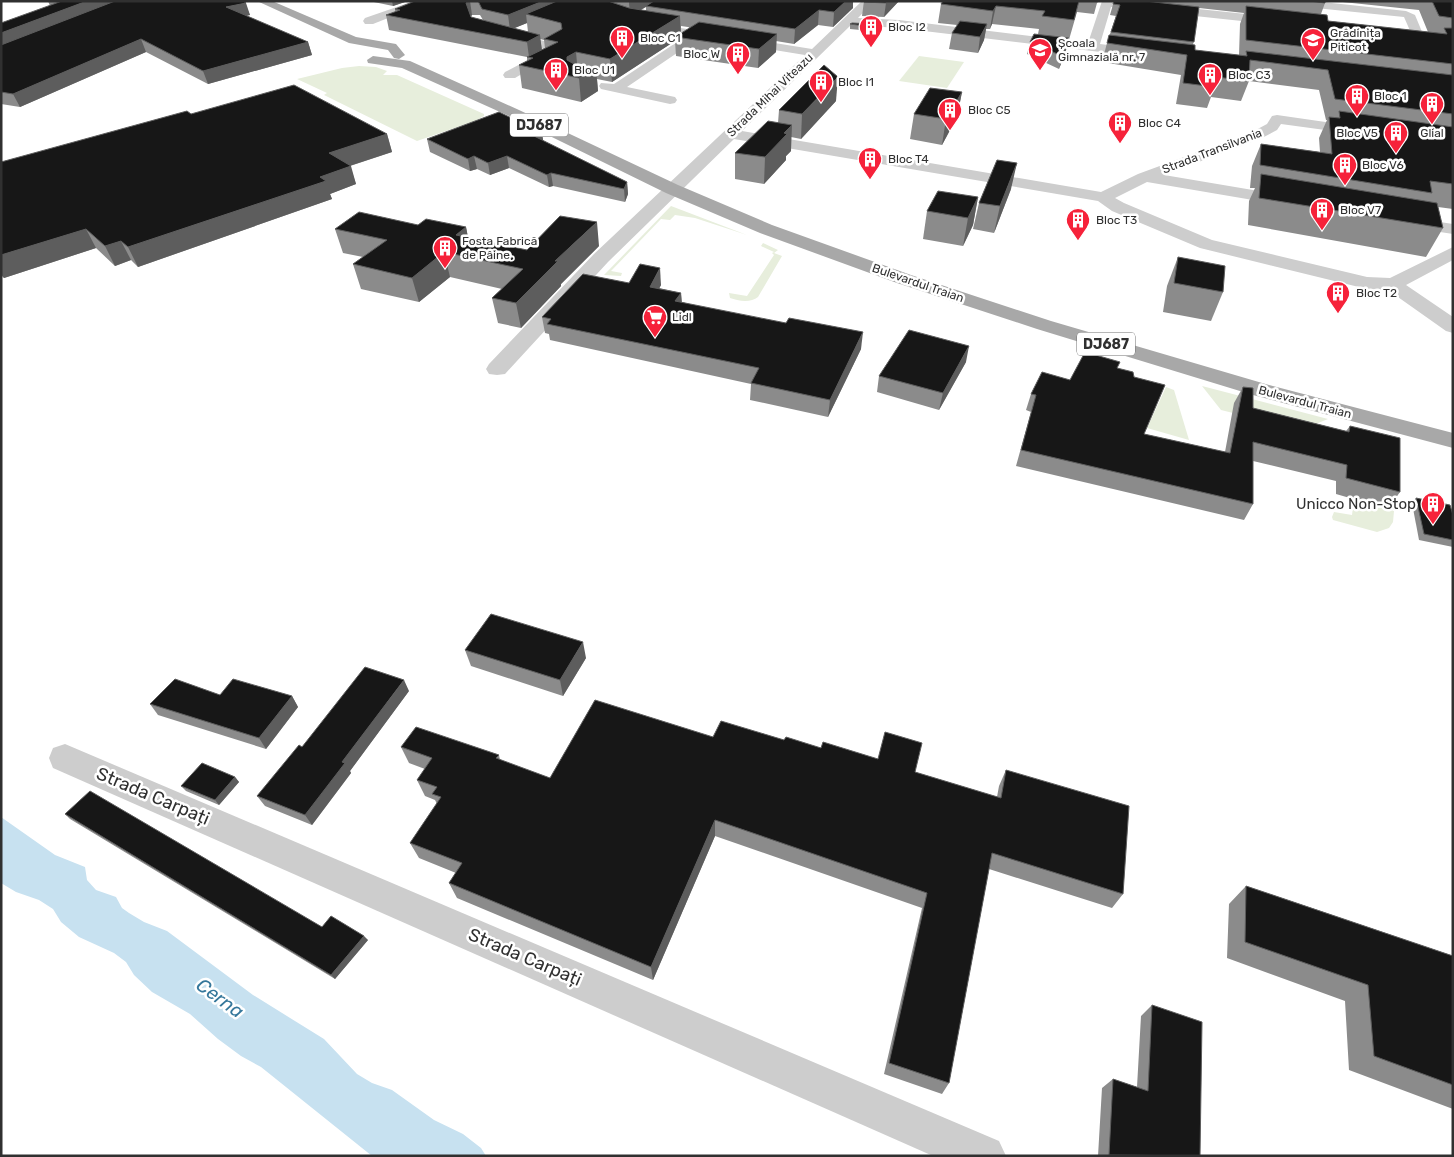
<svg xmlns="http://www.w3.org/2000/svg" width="1454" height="1157" viewBox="0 0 1454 1157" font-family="Rubik,sans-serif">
	<rect width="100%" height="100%" fill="#fff"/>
	<g fill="#e7eedc">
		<polygon points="919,56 964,62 947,88 899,81"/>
		<polygon points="359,66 376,67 387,71 383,75 397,75 484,114 484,116 475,121 417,141 324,95 327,93 297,79 342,68"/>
		<polygon points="671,206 747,235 695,218 675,215 670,220 661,219 611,271 622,273 621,276 604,275"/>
		<path d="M763 243 778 250 774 253 782 256 758 297C751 303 738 301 730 298L729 293 747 296 774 255 772 253 774 252 761 246Z"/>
		<polygon points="1202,386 1328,419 1301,430 1221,410"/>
		<polygon points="1166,387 1174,390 1189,440 1147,428"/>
		<polygon points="1354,499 1394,511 1393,522 1389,528 1377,532 1333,520 1332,517 1334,512 1352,515"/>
	</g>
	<polygon fill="#c7e1f0" points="1,817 55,855 85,867 87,880 96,890 116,897 122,908 129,913 144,922 167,931 253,995 324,1039 357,1074 372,1083 392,1090 434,1120 463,1134 481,1148 486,1156 372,1156 261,1067 241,1056 218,1039 190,1014 152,992 134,975 126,962 114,953 79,937 61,922 53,909 39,900 16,892 1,883"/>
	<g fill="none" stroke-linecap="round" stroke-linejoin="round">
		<g fill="#cdcdcd" fill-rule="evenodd">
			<polygon points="414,1 431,1 373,24 365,24 363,21 365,18"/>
			<polygon points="862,1 874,1 858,18 899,20 1088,43 1102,1 1122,1 1284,18 1286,21 1284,24 1280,25 1111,7 1100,44 1148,50 1149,53 1148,56 1143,57 899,28 851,25 742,131 1101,192 1138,174 1252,132 1267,124 1272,116 1277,115 1367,128 1369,131 1367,134 1362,135 1281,124 1277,130 1262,138 1164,175 1288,196 1294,197 1296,201 1294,205 1288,206 1147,182 1115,198 1124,203 1212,240 1367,277 1390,278 1453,247 1453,260 1406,285 1453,317 1453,333 1446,331 1388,290 1367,289 1200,248 1112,211 1098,201 734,139 608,262 505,374 497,375 489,374 486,369 489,364 594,254 805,55 699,38 627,87 675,97 677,100 675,103 670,104 601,89 599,86 601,83 614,84 686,36 639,29 637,26 639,23 643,22 812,49"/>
			<polygon points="1271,1 1313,1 1406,11 1415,15 1425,39 1423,42 1415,42 1404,17 1276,4"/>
			<polygon points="504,30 562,46 564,49 515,78 505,78 503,75 505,72 547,50 500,37 498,34 500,31"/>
			<polygon points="1407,217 1453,224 1453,234 1401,226 1398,222 1401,218"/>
			<polygon points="65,744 999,1141 1006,1156 933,1156 53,768 49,758 53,748"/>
		</g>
		<g fill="#a8a8a8" fill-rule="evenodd">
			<polygon points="257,1 272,1 356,37 396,44 405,55 399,59 394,58 388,50 349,43"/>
			<polygon points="373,56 410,61 519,110 678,185 772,225 911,275 1051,321 1269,385 1453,433 1453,448 1253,395 1037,329 897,283 760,233 666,193 509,116 402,68 368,63 367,60"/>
		</g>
	</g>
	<g fill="#8b8b8b" fill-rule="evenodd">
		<polygon points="48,1 243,1 250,15 246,16 308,42 312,55 208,84 146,52 20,107 1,104 1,23 50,6"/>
		<polygon points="369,1 408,1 393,6"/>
		<path d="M411 1H853V8L833 27 818 25 794 44 776 41V52L758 68 676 56 675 41 612 82 597 79 598 91 581 102 522 88 519 65 527 61V57L389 30 386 15 395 12V9L412 3ZM646 7V10H641ZM472 15H480L483 20 471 17ZM527 23 528 32 514 28ZM681 26 688 27 690 28 681 34ZM540 39 544 40 545 48 542 50Z"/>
		<polygon points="864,1 899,1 884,17 862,16"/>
		<polygon points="943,1 1099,1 1097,3 1094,14 1077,12 1066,50 1059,69 1027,54 1030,42 1038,34 1039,29 992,24 990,29 986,29 984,40 978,53 949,49 952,33 957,25 938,23 941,4"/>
		<path d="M1114 1H1325V3L1321 14 1328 21 1428 32 1419 10 1333 1H1453V209L1438 207 1443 228 1426 257 1248 225 1249 201 1255 188H1250L1252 166 1261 144 1320 152 1319 138 1327 120H1326L1319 90 1249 81 1241 101 1211 97 1207 108 1176 104 1181 75 1102 62 1107 43 1116 16 1110 15ZM1199 8 1244 13 1240 24 1239 56 1195 50 1193 45Z"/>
		<polygon points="850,24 874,24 874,28 871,31 850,29"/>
		<polygon points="962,92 957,117 942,145 910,139 914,114"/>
		<polygon points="836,101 801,139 791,137 791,151 786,156 786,160 764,184 735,179 735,153 778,123 779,110"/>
		<polygon points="191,114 387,134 392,152 350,166 356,184 330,194 332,199 138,267 131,260 115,266 96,248 4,278 1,275 1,162"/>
		<polygon points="542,133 543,141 627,182 628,194 625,202 553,186 549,187 509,168 490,175 477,169 470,171 430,152 427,139"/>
		<polygon points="1011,189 994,233 973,229 979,203"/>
		<polygon points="978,197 973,225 963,246 923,239 927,211"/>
		<polygon points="418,225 466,227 468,238 527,250 599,246 561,284 561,286 521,328 498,323 492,298 502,289 450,277 419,302 361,289 353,264 363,257 343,253 335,229"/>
		<polygon points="1178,257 1223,292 1211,321 1163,312 1167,286"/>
		<polygon points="629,283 661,285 659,288 681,293 682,302 861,349 828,417 750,400 751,384 550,340 549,334 545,333 542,317"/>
		<polygon points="966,362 939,410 877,392 879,376"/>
		<polygon points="1118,368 1144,434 1225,452 1234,403 1243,387 1253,408 1346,431 1350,426 1400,492 1388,509 1336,494 1336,481 1253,461 1253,504 1244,520 1016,466 1031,412 1026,410 1031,394 1070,380"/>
		<polygon points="1416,498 1453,515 1453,547 1419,540 1412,503"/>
		<polygon points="465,650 586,658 563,696 471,666"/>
		<polygon points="409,691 350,771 351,773 312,825 265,806 257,796 302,747"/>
		<polygon points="220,695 292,696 298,707 266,749 158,715 150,704"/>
		<polygon points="713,737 784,740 821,748 915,772 997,797 999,786 1006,770 1123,894 1112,908 989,869 949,1083 942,1094 884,1074 922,908 715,836 653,980 457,898 449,883 456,873 419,858 410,843 437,804 435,800 425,796 417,780 425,769 409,763 401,747 499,755 500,760 550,778"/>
		<polygon points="235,777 239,782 219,805 186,791 181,786"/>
		<polygon points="65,814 322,927 368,940 335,979 70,819"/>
		<polygon points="1246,886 1453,956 1453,1109 1349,1070 1345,1001 1227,958 1229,904"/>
		<polygon points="1152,1005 1200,1156 1098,1156 1102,1088 1113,1079 1137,1087 1141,1016"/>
	</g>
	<g fill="#5d5d5d">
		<polygon points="87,1 123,1 1,48 1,33"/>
		<polygon points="392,1 408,1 393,6"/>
		<polygon points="469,1 470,1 472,15 469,18 466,3"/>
		<polygon points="543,1 566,1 526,14 527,23 510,30 508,15"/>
		<polygon points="656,1 630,16 629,2"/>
		<polygon points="846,1 853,1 853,8 833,27 834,12"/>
		<polygon points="887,1 899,1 884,17 886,3"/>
		<polygon points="246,3 250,15 230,19 226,7"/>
		<polygon points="996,6 992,24 990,29 993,11"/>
		<polygon points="819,10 818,25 794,44 795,29"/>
		<polygon points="680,16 681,37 675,37 675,41 612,82 610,59"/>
		<polygon points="874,24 874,28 871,31 872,27"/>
		<polygon points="987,24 984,40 978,53 980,37"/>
		<polygon points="777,34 776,52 758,68 759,49"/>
		<polygon points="540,35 542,51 529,57 527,42"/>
		<polygon points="1069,38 1066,50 1059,69 1062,56"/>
		<polygon points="141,39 146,52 20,107 13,94"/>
		<polygon points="308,42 312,55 208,84 203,71"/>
		<polygon points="576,52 578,75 569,76 567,57"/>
		<polygon points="596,68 598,91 581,102 579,78"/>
		<polygon points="838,77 836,101 801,139 802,114"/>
		<polygon points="962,92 957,117 942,145 946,119"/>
		<polygon points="792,125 791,151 786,156 786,160 764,184 765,157 784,133"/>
		<polygon points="542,133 544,146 534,136"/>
		<polygon points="387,134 392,152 334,171 329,153"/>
		<polygon points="474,156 477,169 470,171 468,159"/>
		<polygon points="507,156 509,168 490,175 488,163"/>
		<polygon points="1017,163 1011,189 994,233 1000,206"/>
		<polygon points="351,166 356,184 330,194 332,199 138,267 128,247 320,177"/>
		<polygon points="551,173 553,186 549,187 547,175"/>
		<polygon points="627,182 628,194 625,202 624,189"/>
		<polygon points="978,197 973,225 963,246 968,218"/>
		<polygon points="597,222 599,246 561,284 561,286 521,328 516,303 555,261"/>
		<polygon points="466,227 471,252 456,235"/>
		<polygon points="86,229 96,248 4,278 1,274 1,255"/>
		<polygon points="121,241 131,260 115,266 105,246"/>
		<polygon points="444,252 450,277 419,302 412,278"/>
		<polygon points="660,268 661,285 652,303 650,287"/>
		<polygon points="681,293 682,309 675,301"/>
		<polygon points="863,332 861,349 828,417 830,400"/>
		<polygon points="969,346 966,362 939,410 943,393"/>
		<polygon points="583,642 586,658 563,696 560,680"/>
		<polygon points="404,680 409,691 350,771 351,773 312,825 305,815 342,762"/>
		<polygon points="292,696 298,707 266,749 259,738"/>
		<polygon points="235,777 239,782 219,805 215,800"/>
		<polygon points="715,820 715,836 653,980 651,967"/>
		<polygon points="364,936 368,940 335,979 331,975"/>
	</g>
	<g fill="#171717" stroke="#5d5d5d">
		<polygon points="61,1 87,1 1,33 1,23 62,1"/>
		<polygon points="115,1 243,1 246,3 226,7 308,42 203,71 141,39 13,94 1,92 1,45"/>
		<polygon points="415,1 469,1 466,3 471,17 540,35 527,42 386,15 400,10 395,9"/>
		<polygon points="478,1 543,1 508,15 482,9"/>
		<polygon points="557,1 608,1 629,8 680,16 610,59 576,52 567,57 567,60 574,64 596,68 579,78 519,65 533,58 527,57 558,42 544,39 562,29 561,23 526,14"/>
		<polygon points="654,1 846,1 834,12 819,10 795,29 646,6"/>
		<polygon points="864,1 887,1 886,3 864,2"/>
		<polygon points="943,1 1079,1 1074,20 1042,16 1045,11 996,6 993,11 941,4"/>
		<polygon points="1114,1 1145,1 1199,7 1194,42 1111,32 1120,5 1113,4"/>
		<polygon points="1309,1 1325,1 1325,3"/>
		<polygon points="1432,1 1453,1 1453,18 1439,16"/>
		<polygon points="1246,6 1327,15 1328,21 1447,34 1444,28 1453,28 1453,64 1246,40"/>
		<polygon points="960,21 987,24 980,37 952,33"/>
		<polygon points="699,22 777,34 759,49 675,37"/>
		<polygon points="852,23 874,24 872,27 850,24"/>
		<polygon points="1034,34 1069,38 1062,56 1030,42"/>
		<polygon points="1109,35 1195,45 1195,50 1247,56 1246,51 1453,75 1453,114 1335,99 1328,70 1250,60 1249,81 1216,77 1215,87 1183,83 1187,55 1107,43"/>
		<polygon points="824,65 838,77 802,114 779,110"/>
		<polygon points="294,85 387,134 329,153 351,166 320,177 326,181 128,247 121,241 105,246 86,229 1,255 1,162 187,111 191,114"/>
		<polygon points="930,88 962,92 946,119 914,114"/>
		<polygon points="1339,111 1453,127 1453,184 1430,181 1432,193 1260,165 1261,144 1332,154 1329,117 1340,118"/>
		<polygon points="499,112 542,133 534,136 627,182 624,189 551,173 547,175 507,156 488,163 474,156 468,159 427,139"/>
		<polygon points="768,121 792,125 784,133 787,134 765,157 735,153"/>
		<polygon points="997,160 1017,163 1000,206 979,203"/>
		<polygon points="1261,174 1437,203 1443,228 1259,198"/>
		<polygon points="938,191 978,197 968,218 927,211"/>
		<polygon points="359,212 418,225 426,219 466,227 456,235 527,250 560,216 597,222 555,261 558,261 516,303 492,298 523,269 444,252 412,278 353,264 387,240 335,229"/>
		<polygon points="1178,257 1225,266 1223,292 1174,283"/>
		<polygon points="640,264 660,268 650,287 681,293 675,301 786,323 789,318 863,332 830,400 751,383 759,368 547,324 551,319 542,317 583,274 629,283"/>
		<polygon points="909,330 969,346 943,393 879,376"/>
		<polygon points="1085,352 1120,362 1117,368 1133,372 1134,377 1165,385 1144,434 1230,453 1243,387 1253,388 1253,408 1349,432 1350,426 1400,438 1400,492 1346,478 1347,465 1253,442 1253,504 1021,450 1036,395 1031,394 1042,372 1070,380"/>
		<polygon points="1416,498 1450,505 1453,515 1453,540 1424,534"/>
		<polygon points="491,614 583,642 560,680 465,650"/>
		<polygon points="365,667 404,680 342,762 345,763 305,815 257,796 299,745 302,747"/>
		<polygon points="175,679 220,695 233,679 292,696 259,738 150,704"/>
		<polygon points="595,700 713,737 721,721 784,740 786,737 821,748 823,742 878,759 885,732 922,743 915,772 1001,798 1006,770 1129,806 1123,894 992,853 949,1083 889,1063 927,893 715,820 651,967 449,883 462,863 410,843 441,797 432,794 437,787 417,780 432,758 401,747 416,727 499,755 496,758 550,778"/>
		<polygon points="202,763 235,777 215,800 181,786"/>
		<polygon points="90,791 322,927 331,916 364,936 331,975 65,814"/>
		<polygon points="1246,886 1453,956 1453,1085 1374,1056 1368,985 1245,942"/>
		<polygon points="1152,1005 1202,1022 1200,1156 1109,1155 1113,1079 1148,1091"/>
	</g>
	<defs>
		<g id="building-pin" transform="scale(1.25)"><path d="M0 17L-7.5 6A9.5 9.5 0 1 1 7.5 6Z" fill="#f6223a" stroke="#fff"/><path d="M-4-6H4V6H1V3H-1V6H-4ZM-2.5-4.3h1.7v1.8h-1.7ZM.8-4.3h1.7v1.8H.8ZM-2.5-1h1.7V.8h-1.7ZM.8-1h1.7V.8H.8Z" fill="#fff"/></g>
		<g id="school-pin" transform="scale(1.25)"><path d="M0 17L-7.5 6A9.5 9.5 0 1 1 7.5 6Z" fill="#f6223a" stroke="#fff"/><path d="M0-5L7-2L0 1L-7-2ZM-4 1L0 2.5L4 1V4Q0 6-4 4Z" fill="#fff"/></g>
		<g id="supermarket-pin" transform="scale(1.25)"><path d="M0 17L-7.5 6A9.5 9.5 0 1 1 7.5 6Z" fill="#f6223a" stroke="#fff"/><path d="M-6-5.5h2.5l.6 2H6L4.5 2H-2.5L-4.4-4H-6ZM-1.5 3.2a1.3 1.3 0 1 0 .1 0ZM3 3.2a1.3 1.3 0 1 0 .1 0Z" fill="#fff"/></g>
	</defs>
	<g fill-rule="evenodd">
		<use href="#building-pin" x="871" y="27"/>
		<use href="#building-pin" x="622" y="38"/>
		<use href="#school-pin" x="1313" y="40"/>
		<use href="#school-pin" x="1040" y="50"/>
		<use href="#building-pin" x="738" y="54"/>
		<use href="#building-pin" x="556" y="70"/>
		<use href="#building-pin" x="1210" y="75"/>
		<use href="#building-pin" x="821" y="82"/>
		<use href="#building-pin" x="1357" y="96"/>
		<use href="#building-pin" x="1432" y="104"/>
		<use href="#building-pin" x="950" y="110"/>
		<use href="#building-pin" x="1120" y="123"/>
		<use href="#building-pin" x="1396" y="133"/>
		<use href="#building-pin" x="870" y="159"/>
		<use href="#building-pin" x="1345" y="165"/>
		<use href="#building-pin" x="1322" y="210"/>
		<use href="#building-pin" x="1078" y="220"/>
		<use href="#building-pin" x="445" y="248"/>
		<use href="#building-pin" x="1338" y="293"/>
		<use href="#supermarket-pin" x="655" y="317"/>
		<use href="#building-pin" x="1433" y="504"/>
	</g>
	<g text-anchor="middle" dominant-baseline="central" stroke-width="5" stroke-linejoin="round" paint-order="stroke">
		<g font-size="12" fill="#303030" stroke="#fff" text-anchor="start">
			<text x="888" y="27">Bloc I2</text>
			<text x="1330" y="33">Grădinița<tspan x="1330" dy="14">Piticot</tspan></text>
			<text x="640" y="38">Bloc C1</text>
			<text x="1058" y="43">Școala<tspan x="1058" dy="14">Gimnazială nr. 7</tspan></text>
			<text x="720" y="54" text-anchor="end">Bloc W</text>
			<text x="574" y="70">Bloc U1</text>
			<text x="1228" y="75">Bloc C3</text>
			<text x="838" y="82">Bloc I1</text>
			<text x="1374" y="96">Bloc 1</text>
			<text x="968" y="110">Bloc C5</text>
			<text x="1138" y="123">Bloc C4</text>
			<text x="1378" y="133" text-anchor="end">Bloc V5</text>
			<text x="1432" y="133" text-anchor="middle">Glial</text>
			<text x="888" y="159">Bloc T4</text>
			<text x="1362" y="165">Bloc V6</text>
			<text x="1340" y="210">Bloc V7</text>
			<text x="1096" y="220">Bloc T3</text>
			<text x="462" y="241">Fosta Fabrică<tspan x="462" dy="14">de Pâine.</tspan></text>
			<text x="1356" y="293">Bloc T2</text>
			<text x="672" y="317">Lidl</text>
		</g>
		<g font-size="12" fill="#303030" stroke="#fff">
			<text transform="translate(770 95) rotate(-44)">Strada Mihai Viteazu</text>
			<text transform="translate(1212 151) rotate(-21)">Strada Transilvania</text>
			<text transform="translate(918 283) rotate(19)">Bulevardul Traian</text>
			<text transform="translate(1305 402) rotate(15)">Bulevardul Traian</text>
		</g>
		<g fill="#fff" stroke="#6e6e6e" stroke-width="1">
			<rect x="510" y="113.5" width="58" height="23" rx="4"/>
			<rect x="1077" y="332.5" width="58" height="23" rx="4"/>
		</g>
		<g font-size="14" font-weight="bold" fill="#303030">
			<text x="539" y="125">DJ687</text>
			<text x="1106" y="344">DJ687</text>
		</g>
		<g font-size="15" fill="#303030" stroke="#fff" text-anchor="end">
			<text x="1416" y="504">Unicco Non-Stop</text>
		</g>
		<g font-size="18" fill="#303030" stroke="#fff">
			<text transform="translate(153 796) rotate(23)">Strada Carpați</text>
			<text transform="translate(525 957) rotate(23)">Strada Carpați</text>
		</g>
		<g font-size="19" font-style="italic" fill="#35779b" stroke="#fff">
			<text transform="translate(220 998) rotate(36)">Cerna</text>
		</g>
	</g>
	<rect width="1454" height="1157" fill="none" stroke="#303030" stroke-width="5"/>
</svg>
